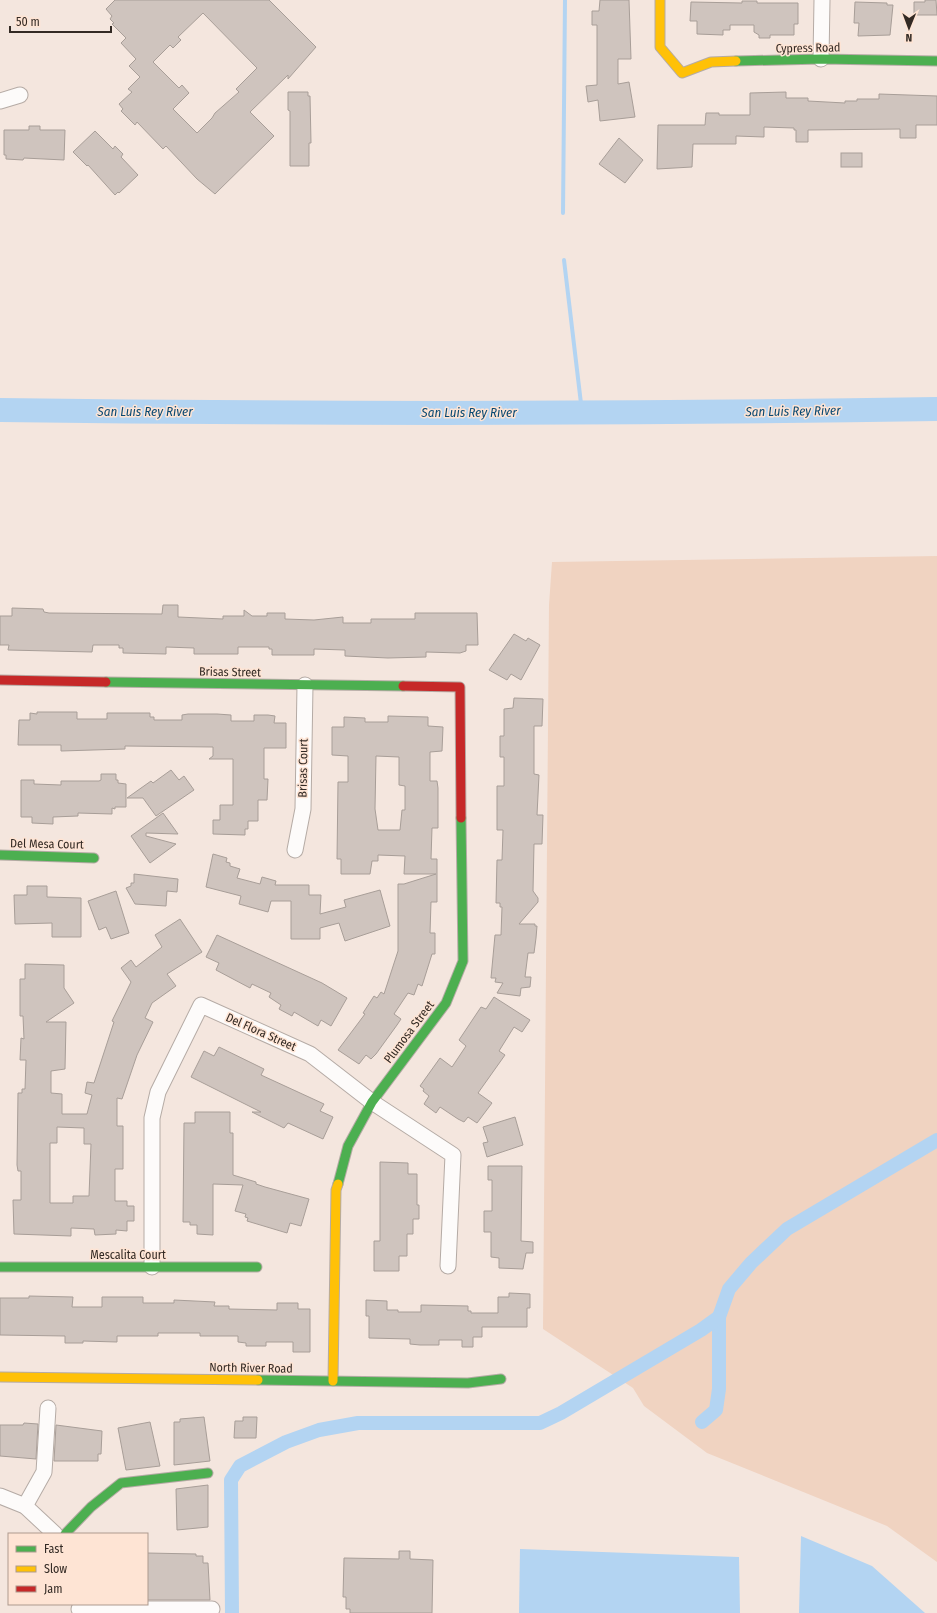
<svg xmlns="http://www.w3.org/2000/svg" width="937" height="1613" viewBox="0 0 937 1613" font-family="'Fira Sans Condensed',sans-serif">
	<rect width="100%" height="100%" fill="#f4e6de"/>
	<polygon fill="#f0d3c1" points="937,556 937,1562 887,1526 707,1453 644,1406 633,1388 543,1329 549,605 552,562"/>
	<g fill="#b3d4f2">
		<polygon points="801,1536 872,1566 925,1613 799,1613"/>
		<polygon points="520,1549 739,1557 740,1613 519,1613"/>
	</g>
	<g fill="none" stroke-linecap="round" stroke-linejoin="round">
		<g stroke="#b3d4f2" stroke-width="4">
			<polyline points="563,213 565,0"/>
			<polyline points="564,260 582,412"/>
		</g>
		<g stroke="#b3d4f2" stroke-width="14">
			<polyline points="702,1422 716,1410 719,1389 719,1317 729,1289 751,1263 787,1229 937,1140"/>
			<polyline points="232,1613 231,1480 240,1466 286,1442 319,1430 358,1423 540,1423 561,1413 701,1330 719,1317"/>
		</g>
		<path stroke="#b3d4f2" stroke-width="24" d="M0 410C312 414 625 414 937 409"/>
	</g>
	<g fill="#cfc4be" stroke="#a89e98" fill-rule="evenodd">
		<path d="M115 0H269L316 47 288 79V75L250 112 274 136 215 194 197 179 166 146 163 149 137 122 135 125 121 111 123 109 119 104 132 92 128 89 140 77 129 66 136 59 121 43 126 38 112 24 114 23 110 19 112 16 106 9ZM203 13 257 68 236 89 239 92 215 113 212 118 197 133 173 109 189 93 182 85 179 88 153 62 170 45 173 48 181 40 178 37Z"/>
		<polygon points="600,0 629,0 631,59 618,59 618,84 629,82 635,117 600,121 598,100 588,102 586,86 597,85 597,25 592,25 592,11 599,11"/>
		<polygon points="925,0 936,0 937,15 914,15 914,2 925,2"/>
		<polygon points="742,1 757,1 757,3 798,3 798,24 794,24 794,35 770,35 770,38 759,38 759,35 754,32 754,25 730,25 730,30 723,30 723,35 697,34 697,21 690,21 691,2 742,3"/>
		<polygon points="855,2 887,3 887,5 893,5 890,35 858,36 859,23 854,23"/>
		<polygon points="288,92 308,92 308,96 310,96 311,143 309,143 309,166 290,166 290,111 288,110"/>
		<polygon points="786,92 786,98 808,98 808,101 845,103 845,101 857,101 857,99 879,99 879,94 937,96 937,125 916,125 916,138 900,138 900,129 808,130 808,142 796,142 796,130 794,130 794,128 764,127 764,137 736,136 736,144 693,144 692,167 657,169 658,125 705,125 706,113 719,113 719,115 750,115 750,93"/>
		<polygon points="29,126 40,126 40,130 65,130 64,160 24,158 23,160 6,159 6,155 4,155 4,130 29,130"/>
		<polygon points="95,131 113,149 115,146 123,154 121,157 138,175 119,193 118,192 115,195 88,165 87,166 73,152"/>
		<polygon points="619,138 643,160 625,183 599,164"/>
		<rect x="841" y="153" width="21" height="14"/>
		<polygon points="163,605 178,605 178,617 223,619 223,616 244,616 244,610 252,616 267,616 267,613 285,613 285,619 314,620 343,617 343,623 371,623 371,619 415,619 415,613 477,613 478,645 466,645 466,651 460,653 426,652 426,657 388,658 345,656 345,650 314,649 314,655 272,655 272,649 269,649 269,647 238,647 238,654 194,654 194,648 166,647 166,654 123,653 123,648 119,648 119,645 93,645 92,652 8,650 9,645 0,645 0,616 12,616 12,608 43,609 44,612 49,613 162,614"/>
		<polygon points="514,634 526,641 528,638 540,645 521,680 511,674 507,680 489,670"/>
		<polygon points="514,698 543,699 542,726 534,726 534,774 539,775 537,815 543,815 542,844 534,844 533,891 538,898 538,902 519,924 535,924 535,926 537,926 536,938 534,953 528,953 525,977 531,977 530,987 521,988 520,996 497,993 503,983 495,982 496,978 491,978 495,935 501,935 502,907 500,907 500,903 496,903 497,860 502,860 503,830 497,830 497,786 504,786 504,757 500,757 500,736 504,736 504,709 513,708"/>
		<polygon points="37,712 77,712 77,719 107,719 107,713 150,713 150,717 154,717 154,720 182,720 182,715 188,714 217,714 231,715 231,721 254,721 254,715 268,715 275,716 274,723 286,723 286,748 264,748 264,779 268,779 267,800 258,800 258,821 248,821 248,829 245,829 245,835 213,834 213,820 220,820 220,805 233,805 233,759 209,759 213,756 213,747 125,746 125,749 61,751 61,745 18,745 19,720 30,720 30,713 37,714"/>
		<path d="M388 716 428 717V726L443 727 442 751 430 752V781H437L438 788V828H432L431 859H437V902H431L430 933H435V954H432L422 986 418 984 414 995 408 993 394 1014 401 1019 397 1025 376 1054 371 1059 366 1055 359 1064 338 1050 365 1014 363 1013 374 996 377 998 381 992 384 994 398 951V884H404L436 874H404L405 856 378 855V861H372L370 874H341V859H337L338 782H348V756L332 755V727H344V717L365 718V722H388ZM376 756 399 757V785L405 786V810H402L400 830H378L375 809Z"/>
		<polygon points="171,770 179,780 184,776 194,790 156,816 143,798 127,798 151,781 153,783"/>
		<polygon points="101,774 116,774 116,780 118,780 118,783 126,784 126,807 115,807 115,809 112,808 112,814 78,813 78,816 53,817 53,824 32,823 32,817 21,817 21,780 34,780 34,784 61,785 61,781 99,781 101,780"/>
		<polygon points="163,813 178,834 146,833 146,836 176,844 150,863 131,836"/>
		<polygon points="213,854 227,858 226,862 230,863 230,866 240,869 237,878 260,884 262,877 276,881 275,885 309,885 309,895 321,895 320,914 346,907 344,900 380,890 390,926 345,941 339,923 320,928 320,939 291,939 291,901 271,901 268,912 239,904 241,896 206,887"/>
		<polygon points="134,874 178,879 177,892 167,891 166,906 135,904 126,888 131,886 131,883 134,883"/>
		<polygon points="27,886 47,886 47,897 81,898 81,937 52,937 52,923 15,924 14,895 27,895"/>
		<polygon points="116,891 129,933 111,939 106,927 99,930 88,901"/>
		<path d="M180 919 202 952 167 974 176 986 152 1003 145 1018 153 1022 137 1055 122 1099 117 1098V1126H123V1169H115V1201H127V1206H134V1221H127V1231L116 1230V1234L95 1235 94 1229 71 1228V1236L14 1234 13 1200H21V1171H18L17 1165 18 1093H22V1089H25L26 1060H20L21 1038 24 1039 23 1016H20V979H25V964L64 965V988L74 1003 46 1022H66L65 1069 51 1071V1093L62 1094V1114H87L92 1095 85 1093 87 1082 94 1083 114 1022 112 1021 131 982 121 968 131 960 136 967 162 947 155 935ZM57 1127 84 1128V1144H91L89 1196H73V1203H50V1143H57Z"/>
		<polygon points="217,935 322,983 347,998 331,1026 321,1020 318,1026 294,1012 292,1016 279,1009 281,1005 269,997 271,993 252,984 250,988 216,970 219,963 206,957"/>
		<polygon points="494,997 530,1020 522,1032 514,1027 499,1051 505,1055 478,1093 492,1103 477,1123 468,1117 464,1122 458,1119 440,1107 436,1113 424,1104 429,1096 423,1091 424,1089 420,1086 440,1058 452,1067 466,1046 459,1040 481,1007 486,1009"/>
		<polygon points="219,1047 264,1069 261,1075 324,1104 320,1111 333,1117 323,1139 288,1123 284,1128 252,1112 261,1112 191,1077 204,1051 214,1056"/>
		<polygon points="195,1112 230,1112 230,1133 233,1133 233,1175 256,1182 256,1184 265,1187 309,1199 301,1226 290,1223 287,1233 247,1221 248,1218 245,1217 246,1214 235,1211 243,1185 213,1184 213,1235 197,1234 197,1225 190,1225 190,1222 183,1222 184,1123 195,1123"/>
		<polygon points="515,1117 523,1145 487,1157 483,1143 488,1142 483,1127"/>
		<polygon points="380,1162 408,1163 408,1174 417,1174 417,1205 419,1205 419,1219 413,1219 413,1234 407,1234 407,1256 399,1256 399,1271 374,1271 374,1241 380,1241"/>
		<polygon points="488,1166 522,1166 521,1241 533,1242 533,1253 526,1253 523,1269 499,1268 499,1258 491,1257 491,1232 484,1232 484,1211 492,1211 492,1180 488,1180"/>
		<polygon points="509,1293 530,1294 530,1308 527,1308 527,1327 482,1327 482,1337 473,1337 473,1347 462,1347 462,1340 439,1340 439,1345 420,1345 410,1344 410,1339 369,1338 369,1316 366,1316 366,1300 387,1301 387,1310 398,1310 398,1312 421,1312 421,1305 468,1306 468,1311 471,1311 471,1313 498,1313 498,1297 509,1297"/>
		<polygon points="29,1296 73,1297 72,1307 102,1307 102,1297 143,1297 143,1303 174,1303 174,1300 215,1302 214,1306 229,1306 229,1309 277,1310 277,1303 298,1303 298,1309 310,1309 310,1352 293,1352 293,1342 266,1342 266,1346 246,1346 246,1343 238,1342 238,1336 200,1336 200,1333 158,1333 158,1336 117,1336 117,1342 83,1341 83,1343 65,1343 65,1336 0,1335 0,1298 29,1298"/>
		<polygon points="204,1417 210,1461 174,1465 174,1422 180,1422 180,1419"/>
		<polygon points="243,1417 257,1417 256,1438 234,1438 235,1421 243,1421"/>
		<polygon points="150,1422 160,1466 126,1470 118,1428"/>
		<polygon points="24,1423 38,1424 36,1459 0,1456 0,1425 23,1425"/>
		<polygon points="56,1425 102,1431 101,1454 98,1454 98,1461 54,1461"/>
		<polygon points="208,1485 208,1527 177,1530 176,1489"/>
		<polygon points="399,1551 410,1551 410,1559 433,1560 432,1613 350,1613 350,1609 346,1609 346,1597 343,1597 344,1558 399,1559"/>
		<polygon points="147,1553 196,1554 196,1556 203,1556 203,1563 208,1563 210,1600 147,1600"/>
	</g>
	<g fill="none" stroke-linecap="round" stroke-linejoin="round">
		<g stroke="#b5aba5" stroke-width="17">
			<g id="street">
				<polyline points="821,59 822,0"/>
				<polyline points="0,101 20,95"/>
				<polyline points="295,850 303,809 305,685"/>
				<polyline points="152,1267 152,1118 158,1092 201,1005 310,1054 372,1102 453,1155 448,1266"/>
				<polyline points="0,1496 25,1506 55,1534"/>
				<polyline points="25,1506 44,1472 48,1408"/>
				<polyline points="79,1609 212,1609"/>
			</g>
		</g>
		<g stroke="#b5aba5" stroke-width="11">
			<g id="fast">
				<polyline points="736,61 821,59 937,61"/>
				<polyline points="106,682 403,686"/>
				<polyline points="0,855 94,858"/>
				<polyline points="338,1184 348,1146 372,1102 446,1003 463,961 461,818"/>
				<polyline points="0,1267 257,1267"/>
				<polyline points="258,1380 468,1383 501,1379"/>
				<polyline points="65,1534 91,1507 121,1483 208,1473"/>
			</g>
		</g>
		<g stroke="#b5aba5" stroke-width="11">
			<g id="slow">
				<polyline points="660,0 660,47 682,73 711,62 736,61"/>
				<polyline points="0,1377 258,1380"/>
				<polyline points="333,1381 336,1190 338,1184"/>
			</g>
		</g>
		<g stroke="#b5aba5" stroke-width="11">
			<g id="jam">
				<polyline points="0,680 106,682"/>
				<polyline points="403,686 460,687 461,818"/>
			</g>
		</g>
		<use href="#street" stroke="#fdfbfa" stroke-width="15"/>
		<use href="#fast" stroke="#4caf50" stroke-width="9"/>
		<use href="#slow" stroke="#ffc107" stroke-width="9"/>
		<use href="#jam" stroke="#c62828" stroke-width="9"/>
	</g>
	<g text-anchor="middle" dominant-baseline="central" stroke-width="3" stroke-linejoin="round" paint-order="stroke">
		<g font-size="12" fill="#332a24" stroke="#fee4d4">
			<text transform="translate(808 48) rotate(-1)">Cypress Road</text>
			<text transform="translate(230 672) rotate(1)">Brisas Street</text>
			<text transform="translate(303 768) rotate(-89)">Brisas Court</text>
			<text transform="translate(47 844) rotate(1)">Del Mesa Court</text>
			<text transform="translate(261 1032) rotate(24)">Del Flora Street</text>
			<text transform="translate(409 1032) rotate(-53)">Plumosa Street</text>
			<text x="128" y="1255">Mescalita Court</text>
			<text transform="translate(251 1368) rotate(1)">North River Road</text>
		</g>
		<g font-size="13" font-style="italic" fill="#084872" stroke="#fee4d4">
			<text x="145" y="411">San Luis Rey River</text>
			<text transform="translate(793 411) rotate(-1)">San Luis Rey River</text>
			<text x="469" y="412">San Luis Rey River</text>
		</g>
	</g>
	<rect x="8" y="1533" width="140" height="72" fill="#fee4d4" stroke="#ad9a8e"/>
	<rect x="16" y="1546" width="20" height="6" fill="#4caf50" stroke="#ad9a8e"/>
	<text x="44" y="1553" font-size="12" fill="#332a24">Fast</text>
	<rect x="16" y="1566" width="20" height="6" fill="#ffc107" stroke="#ad9a8e"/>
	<text x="44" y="1573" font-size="12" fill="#332a24">Slow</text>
	<rect x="16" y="1586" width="20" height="6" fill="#c62828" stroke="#ad9a8e"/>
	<text x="44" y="1593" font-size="12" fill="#332a24">Jam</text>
	<g transform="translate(909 28) rotate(181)" stroke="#fee4d4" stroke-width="3" paint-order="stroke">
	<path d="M0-3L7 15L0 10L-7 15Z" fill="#332a24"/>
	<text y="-6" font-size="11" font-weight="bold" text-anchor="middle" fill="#332a24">N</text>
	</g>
	<path d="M10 26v6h101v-6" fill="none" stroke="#332a24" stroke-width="2"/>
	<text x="16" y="26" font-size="12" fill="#332a24" stroke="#fee4d4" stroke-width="3" paint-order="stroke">50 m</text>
</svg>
